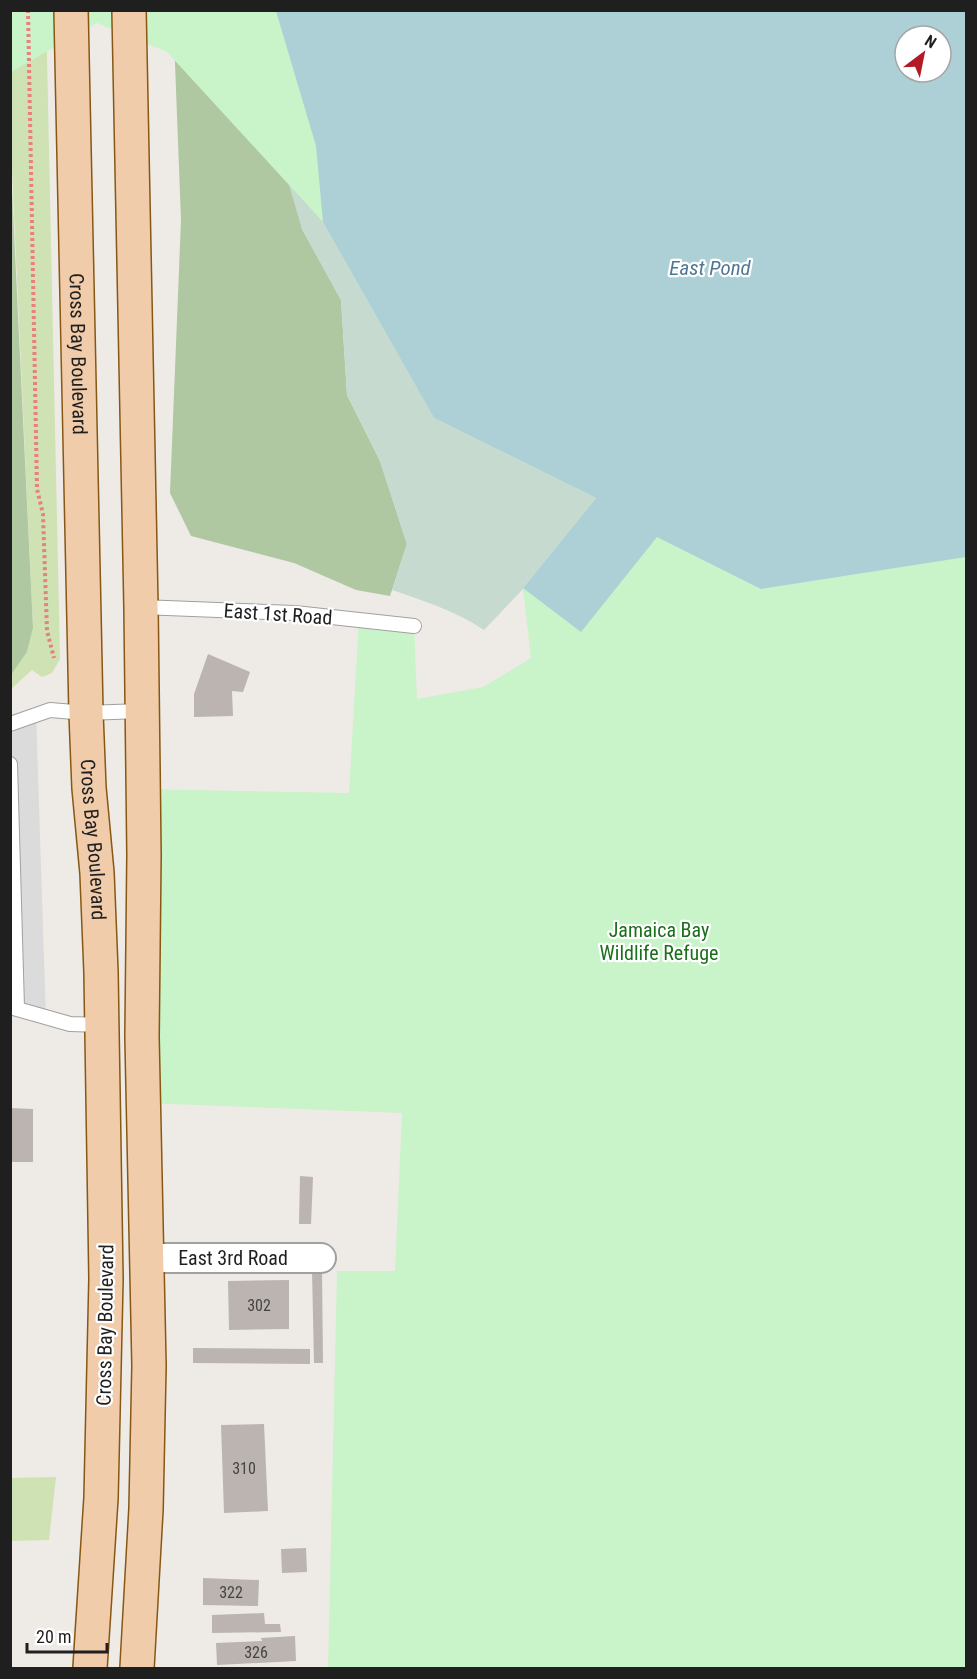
<svg xmlns="http://www.w3.org/2000/svg" width="977" height="1679" viewBox="0 0 977 1679" font-family="'Roboto Condensed',sans-serif">
	<rect width="100%" height="100%" fill="#eeebe7"/>
	<g fill="#cee2b3">
		<polygon points="11,11 46,11 60,659 52,673 42,677 32,670 11,689 11,675 27,652 33,628 11,148"/>
		<polygon points="56,1477 49,1540 11,1541 11,1478"/>
	</g>
	<g fill="#afc8a1">
		<polygon points="173,11 252,11 302,229 341,300 347,395 380,461 407,544 390,596 356,590 294,563 191,536 170,493 181,220"/>
		<polygon points="10,148 33,628 27,652 11,675"/>
	</g>
	<path fill="#c6dacf" d="M252 60 434 418 596 498 523 588 531 658 523 589 484 630C456 611 424 601 392 590L407 544 380 461 347 395 341 300 302 229Z"/>
	<path fill="#c9f3c9" fill-rule="evenodd" d="M11 11H966V1668H328L337 1271H395L402 1113 144 1103 143 789 349 793 359 620 414 626 417 699 483 687 531 658 523 588 596 498 434 418 323 222 167 52 97 23 11 72ZM905 36H941V72H905Z"/>
	<polygon fill="#dbdbdb" points="36,712 46,1021 11,1016 10,730"/>
	<path fill="#add0d6" fill-rule="evenodd" d="M276 11H966V557L761 589 657 537 581 632 523 588 596 498 434 418 323 222 316 146ZM905 36H941V72H905Z"/>
	<g fill="#bbb4b0">
		<polygon points="208,654 250,672 243,692 232,691 233,716 194,717 194,694"/>
		<polygon points="10,1108 33,1109 33,1162 10,1162"/>
		<polygon points="300,1176 313,1177 311,1224 299,1224"/>
		<polygon points="312,1270 322,1271 323,1363 314,1363"/>
		<polygon points="289,1280 289,1329 229,1330 228,1281"/>
		<polygon points="193,1348 310,1349 310,1364 193,1363"/>
		<polygon points="264,1424 268,1511 224,1513 221,1425"/>
		<polygon points="306,1548 307,1572 282,1573 281,1549"/>
		<polygon points="203,1578 259,1580 258,1606 203,1605"/>
		<polygon points="264,1613 265,1624 280,1624 281,1632 212,1633 212,1615"/>
		<polygon points="295,1636 296,1661 217,1665 216,1643 262,1641 261,1638"/>
	</g>
	<g fill="none" stroke-linecap="round" stroke-linejoin="round">
		<g stroke="#a0a0a0" stroke-width="16">
			<g id="service">
				<polyline points="141,607 295,613 414,626"/>
				<polyline points="10,724 50,710 86,713 141,711"/>
				<polyline points="10,764 17,1008"/>
				<polyline points="10,1007 70,1024 102,1025"/>
			</g>
		</g>
		<g stroke="#a0a0a0" stroke-width="32">
			<g id="minor">
				<path id="s1" d="M146 1258H321"/>
			</g>
		</g>
		<g stroke="#875713" stroke-width="36">
			<g id="primary">
				<path id="s2" d="M71 10 86 713 89 788 97 873 101 972 106 1279 101 1498 90 1668"/>
				<polyline points="129,10 141,607 144,855 142,1037 149,1366 146,1509 137,1668"/>
			</g>
		</g>
		<polyline stroke="#e8807e" stroke-width="4" stroke-dasharray="3 3" stroke-linecap="butt" points="28,10 37,489 43,514 47,631 54,658"/>
		<use href="#service" stroke="#fff" stroke-width="14"/>
		<use href="#minor" stroke="#fff" stroke-width="28"/>
		<use href="#primary" stroke="#f0ccaa" stroke-width="33"/>
	</g>
	<g text-anchor="middle" dominant-baseline="central" stroke-width="4.5" stroke-linejoin="round" paint-order="stroke">
		<g font-size="16" fill="#464443">
			<text x="259" y="1305">302</text>
			<text x="244" y="1468">310</text>
			<text x="231" y="1592">322</text>
			<text x="256" y="1652">326</text>
		</g>
		<g font-size="20" fill="#1f1f1f" stroke="#fff">
			<text stroke="none"><textPath href="#s2" startOffset="344">Cross Bay Boulevard</textPath></text>
			<text transform="translate(278 614) rotate(4)">East 1st Road</text>
			<text stroke="none"><textPath href="#s2" startOffset="830">Cross Bay Boulevard</textPath></text>
			<text stroke="none"><textPath href="#s1" startOffset="87">East 3rd Road</textPath></text>
			<text transform="translate(105 1325) rotate(-89)">Cross Bay Boulevard</text>
		</g>
		<g font-size="20" fill="#1a701a" stroke="#fff">
			<text x="659" y="930">Jamaica Bay<tspan x="659" dy="23">Wildlife Refuge</tspan></text>
		</g>
		<g font-size="21" font-style="italic" fill="#507894" stroke="#fff">
			<text x="710" y="268">East Pond</text>
		</g>
	</g>
	<rect width="977" height="1679" fill="none" stroke="#1f1f1f" stroke-width="24"/>
	<g transform="translate(923 54) rotate(32)"><circle r="28" fill="#ffffff" stroke="#a5a5a5" stroke-width="1.5"/>
	<path d="M0-4.5L10 22L0 15L-10 22Z" fill="#b41a26"/>
	<text y="-9" font-size="16" font-weight="bold" text-anchor="middle" fill="#1f1f1f">N</text>
	</g>
	<path d="M27 1643v9h80v-9" fill="none" stroke="#1f1f1f" stroke-width="3"/>
	<text x="36" y="1643" font-size="18" fill="#1f1f1f" stroke="#ffffff" stroke-width="4.5" paint-order="stroke">20 m</text>
</svg>
